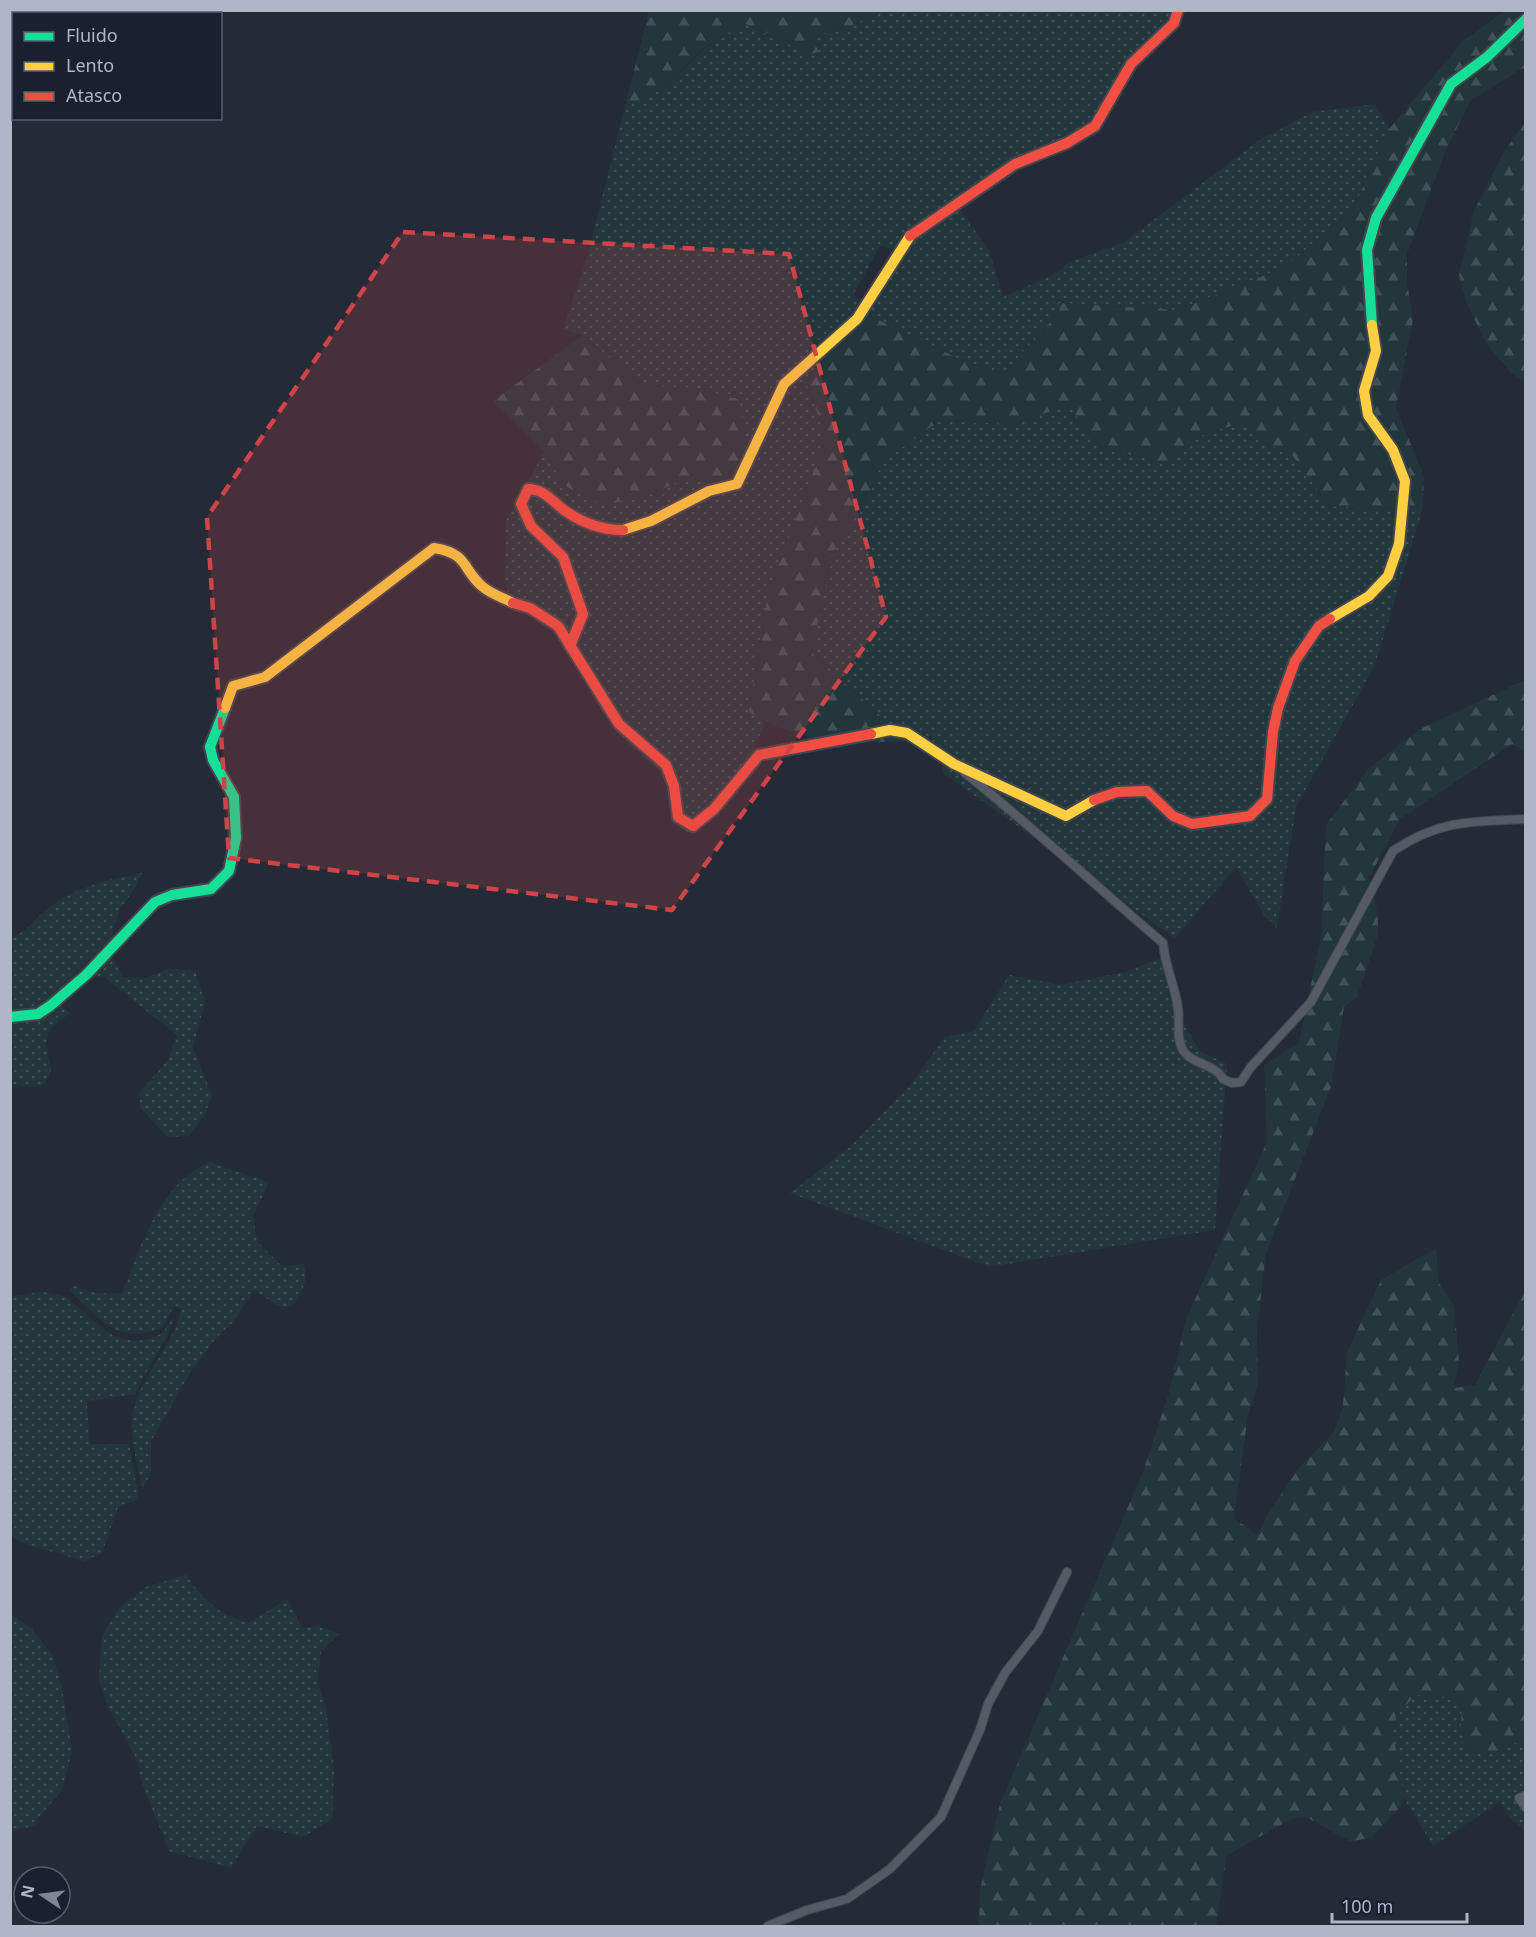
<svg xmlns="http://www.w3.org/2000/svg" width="1536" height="1937" viewBox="0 0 1536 1937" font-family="'Noto Sans',sans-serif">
	<defs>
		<pattern id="grass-dots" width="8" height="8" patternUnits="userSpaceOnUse" patternTransform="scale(1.5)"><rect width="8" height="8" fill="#22363c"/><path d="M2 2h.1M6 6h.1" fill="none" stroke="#405157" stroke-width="1.8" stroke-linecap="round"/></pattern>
		<pattern id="forest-firs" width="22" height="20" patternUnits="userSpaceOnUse" patternTransform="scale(1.5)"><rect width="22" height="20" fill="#22363c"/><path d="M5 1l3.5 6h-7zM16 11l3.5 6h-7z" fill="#405157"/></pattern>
	</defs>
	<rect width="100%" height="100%" fill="#252b36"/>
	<g fill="url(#grass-dots)">
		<path d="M873 11H1176L1097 120 1074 137 1032 155 897 250 880 246 853 295 865 303 806 383 825 433 817 462 768 594 749 710 765 723C746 768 732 804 693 835L671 823 670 792 661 773 614 730 603 705 580 673 558 632 540 618 513 608 504 580 506 521 544 452 567 487 650 495 690 476 717 493 696 388 643 386 583 335 563 329 587 258 625 106 666 87 702 50 743 23C753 27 766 35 777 37 801 40 859 31 873 11Z"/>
		<polygon points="1375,104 1389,129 1352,211 1285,267 1178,310 1060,303 1060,311 1003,374 962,360 866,314 912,242 924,230 959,208 989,250 1003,297 1057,273 1069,262 1123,243 1261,139 1312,112"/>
		<path d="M1068 405 1101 448 1166 463C1196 434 1208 431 1249 422L1259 440 1292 455 1329 506 1379 509 1423 508 1375 665 1296 807 1277 928 1264 915 1236 867 1175 938 944 774 931 736 909 742 812 653 831 556 868 495 882 462 939 421 1016 424Z"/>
		<path d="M142 873 135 888 119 910 112 937 53 995 70 1013 49 1030 46 1046 51 1070 45 1084 35 1087 11 1085 10 937C27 934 34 919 47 909 73 888 109 879 142 873Z"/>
		<polygon points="113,957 122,977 145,978 169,969 195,971 205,1002 193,1048 212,1095 205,1115 189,1136 168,1137 140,1108 139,1093 168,1060 177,1035 103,976 91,977"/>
		<polygon points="1163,957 1182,1021 1200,1051 1227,1064 1215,1230 989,1267 790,1193 852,1145 911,1084 945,1037 974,1031 1009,975 1060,985 1125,972"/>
		<path d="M209 1162 269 1182 253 1216 257 1242 282 1266 304 1264C308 1282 303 1293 291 1307L278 1306 254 1290 232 1323 215 1339 190 1373 151 1441V1472L143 1489C138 1470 130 1439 132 1420 136 1378 174 1348 181 1309L174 1306 162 1328C115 1345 101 1320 69 1290L74 1286 95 1293 122 1294C140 1248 159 1184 209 1162Z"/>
		<path d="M41 1292C50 1293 60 1294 68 1299 94 1317 108 1345 143 1340 160 1338 166 1330 174 1316 167 1344 146 1366 136 1394L87 1401 89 1444H129L139 1499 118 1507 102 1553 84 1561 26 1544 11 1536V1296Z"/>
		<path d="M186 1575C203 1600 219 1615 249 1623L287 1599 302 1628 318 1626 339 1634 321 1651 318 1683 326 1708 334 1769 332 1819 303 1837 257 1826 231 1868 169 1851 142 1783 135 1756 108 1707 99 1680 102 1636 119 1608 146 1587Z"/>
		<polygon points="11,1614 32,1629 52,1655 62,1687 72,1752 62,1790 39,1817 35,1826 11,1830"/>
		<polygon points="1417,1695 1457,1700 1462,1706 1461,1727 1468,1751 1487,1755 1502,1746 1525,1741 1525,1831 1508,1816 1500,1802 1433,1846 1404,1798 1392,1725 1398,1712"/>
	</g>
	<g fill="url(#forest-firs)">
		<path d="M649 11V10L873 11C863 26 832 31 815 36L819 51 808 56 776 37 743 23 701 50 666 87 625 106Z"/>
		<path d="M1505 11H1525V69L1523 68 1470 101 1445 152 1407 254V282L1413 320 1396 408 1424 476 1423 508 1379 509 1329 506 1292 455 1259 440 1249 422C1208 431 1196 434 1166 463L1101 448 1068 405 1016 424 939 421 882 462 868 495 831 556 812 653 909 742C855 742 794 745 749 711L768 594 817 462 825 433 806 383 848 326 859 323 866 314 962 360 1003 374 1060 311 1059 303 1178 310 1285 267 1352 211 1389 129 1464 40Z"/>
		<polygon points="1525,122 1525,382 1512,374 1486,343 1467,304 1459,275 1474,211 1504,152"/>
		<polygon points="583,335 643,386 696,388 740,400 745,449 737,483 717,493 690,476 650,495 604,505 567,487 544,452 493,401"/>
		<polygon points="1525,680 1525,751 1512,744 1399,820 1369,878 1378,916 1378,934 1357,997 1344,1007 1331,1087 1266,1253 1257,1328 1258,1384 1248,1415 1234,1518 1257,1535 1270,1510 1299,1468 1334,1432 1343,1406 1347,1352 1381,1280 1436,1248 1439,1283 1454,1306 1459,1360 1454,1388 1475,1385 1525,1291 1525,1741 1502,1746 1493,1754 1487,1755 1468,1751 1461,1727 1462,1706 1458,1700 1417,1695 1398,1712 1392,1725 1404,1798 1401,1806 1372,1837 1351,1842 1306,1817 1291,1819 1227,1855 1216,1926 979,1926 980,1889 1000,1804 1143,1472 1169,1393 1186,1319 1267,1142 1264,1065 1299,1043 1321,936 1326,825 1368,769 1420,729"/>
	</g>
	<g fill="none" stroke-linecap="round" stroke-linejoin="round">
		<g stroke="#42464f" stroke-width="10">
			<g id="street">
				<path d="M965 773C1033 827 1097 887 1163 943 1165 966 1175 986 1178 1008 1180 1022 1175 1041 1185 1053 1195 1065 1215 1064 1223 1079L1232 1083 1241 1082 1250 1068 1311 1002 1393 851C1439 820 1473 821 1526 819"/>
				<polyline points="1526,1795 1519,1798 1526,1808"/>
				<polyline points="768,1926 807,1910 847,1899 890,1869 941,1817 980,1730 988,1704 1005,1673 1038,1631 1067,1572"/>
			</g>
		</g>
		<g stroke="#42464f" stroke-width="14">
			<g id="fast">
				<polyline points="1372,325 1367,250 1376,218 1451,84 1487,57 1526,19"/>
				<polyline points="10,1017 38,1014 50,1006 86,975 155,902 172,895 211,889 229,871 236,838 234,797 213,760 210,747 225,708"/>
			</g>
		</g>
		<g stroke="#42464f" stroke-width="14">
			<g id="slow">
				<polyline points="623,530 651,521 709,491 737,484 784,384 857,319 910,236"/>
				<polyline points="1330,619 1369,596 1388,576 1399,544 1405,481 1393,450 1368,415 1364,391 1376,351 1372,325"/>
				<path d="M225 708 233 686 265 677 434 548C470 554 461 569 483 587 491 594 504 598 513 603"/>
				<polyline points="871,734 890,730 907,733 954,764 1066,816 1094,800"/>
			</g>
		</g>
		<g stroke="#42464f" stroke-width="14">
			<g id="jam">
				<polyline points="910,236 1015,164 1067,143 1095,126 1131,64 1174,23 1178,10"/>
				<polyline points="513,603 530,608 558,626 619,724 666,765 674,786 678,817 693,826 714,809 759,755 871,734"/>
				<path d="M570 646 583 614 563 557 531 526 521 504 528 489C544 489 552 501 564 510 582 523 600 530 623 530"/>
				<polyline points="1094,800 1117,792 1147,791 1173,816 1192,824 1250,816 1267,799 1273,732 1278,708 1295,661 1319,626 1330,619"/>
			</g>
		</g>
		<use href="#street" stroke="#565a64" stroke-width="8"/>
		<use href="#fast" stroke="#16e098" stroke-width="10"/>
		<use href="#slow" stroke="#ffcf43" stroke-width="10"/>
		<use href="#jam" stroke="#f24e42" stroke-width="10"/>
	</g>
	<path fill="#ce4448" fill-opacity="0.2" stroke="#ce4448" stroke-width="4.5" stroke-dasharray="12 8" stroke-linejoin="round" d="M403 232 789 254 886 617 672 910 229 858 207 517Z"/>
	<rect width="1536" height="1937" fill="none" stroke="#aeb6c8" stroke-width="24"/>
	<rect x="12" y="12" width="210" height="108" fill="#192131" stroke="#555d6d" stroke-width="1.5"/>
	<rect x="24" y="32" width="30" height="9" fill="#16e098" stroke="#555d6d" stroke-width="1.5"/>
	<text x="66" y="42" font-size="18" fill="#aeb6c8">Fluido</text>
	<rect x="24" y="62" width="30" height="9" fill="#ffcf43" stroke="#555d6d" stroke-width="1.5"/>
	<text x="66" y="72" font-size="18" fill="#aeb6c8">Lento</text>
	<rect x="24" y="92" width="30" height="9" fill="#f24e42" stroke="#555d6d" stroke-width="1.5"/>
	<text x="66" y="102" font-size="18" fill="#aeb6c8">Atasco</text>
	<g transform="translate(42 1895) rotate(283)"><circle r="28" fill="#192131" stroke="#555d6d" stroke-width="1.5"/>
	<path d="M0-4.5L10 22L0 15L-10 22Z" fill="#7e8595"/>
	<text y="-9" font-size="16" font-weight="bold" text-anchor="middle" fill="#aeb6c8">N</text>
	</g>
	<path d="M1332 1913v9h135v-9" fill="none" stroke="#aeb6c8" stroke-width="3"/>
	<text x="1341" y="1913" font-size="18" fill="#aeb6c8" stroke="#192131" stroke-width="4.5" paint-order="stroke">100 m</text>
</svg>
